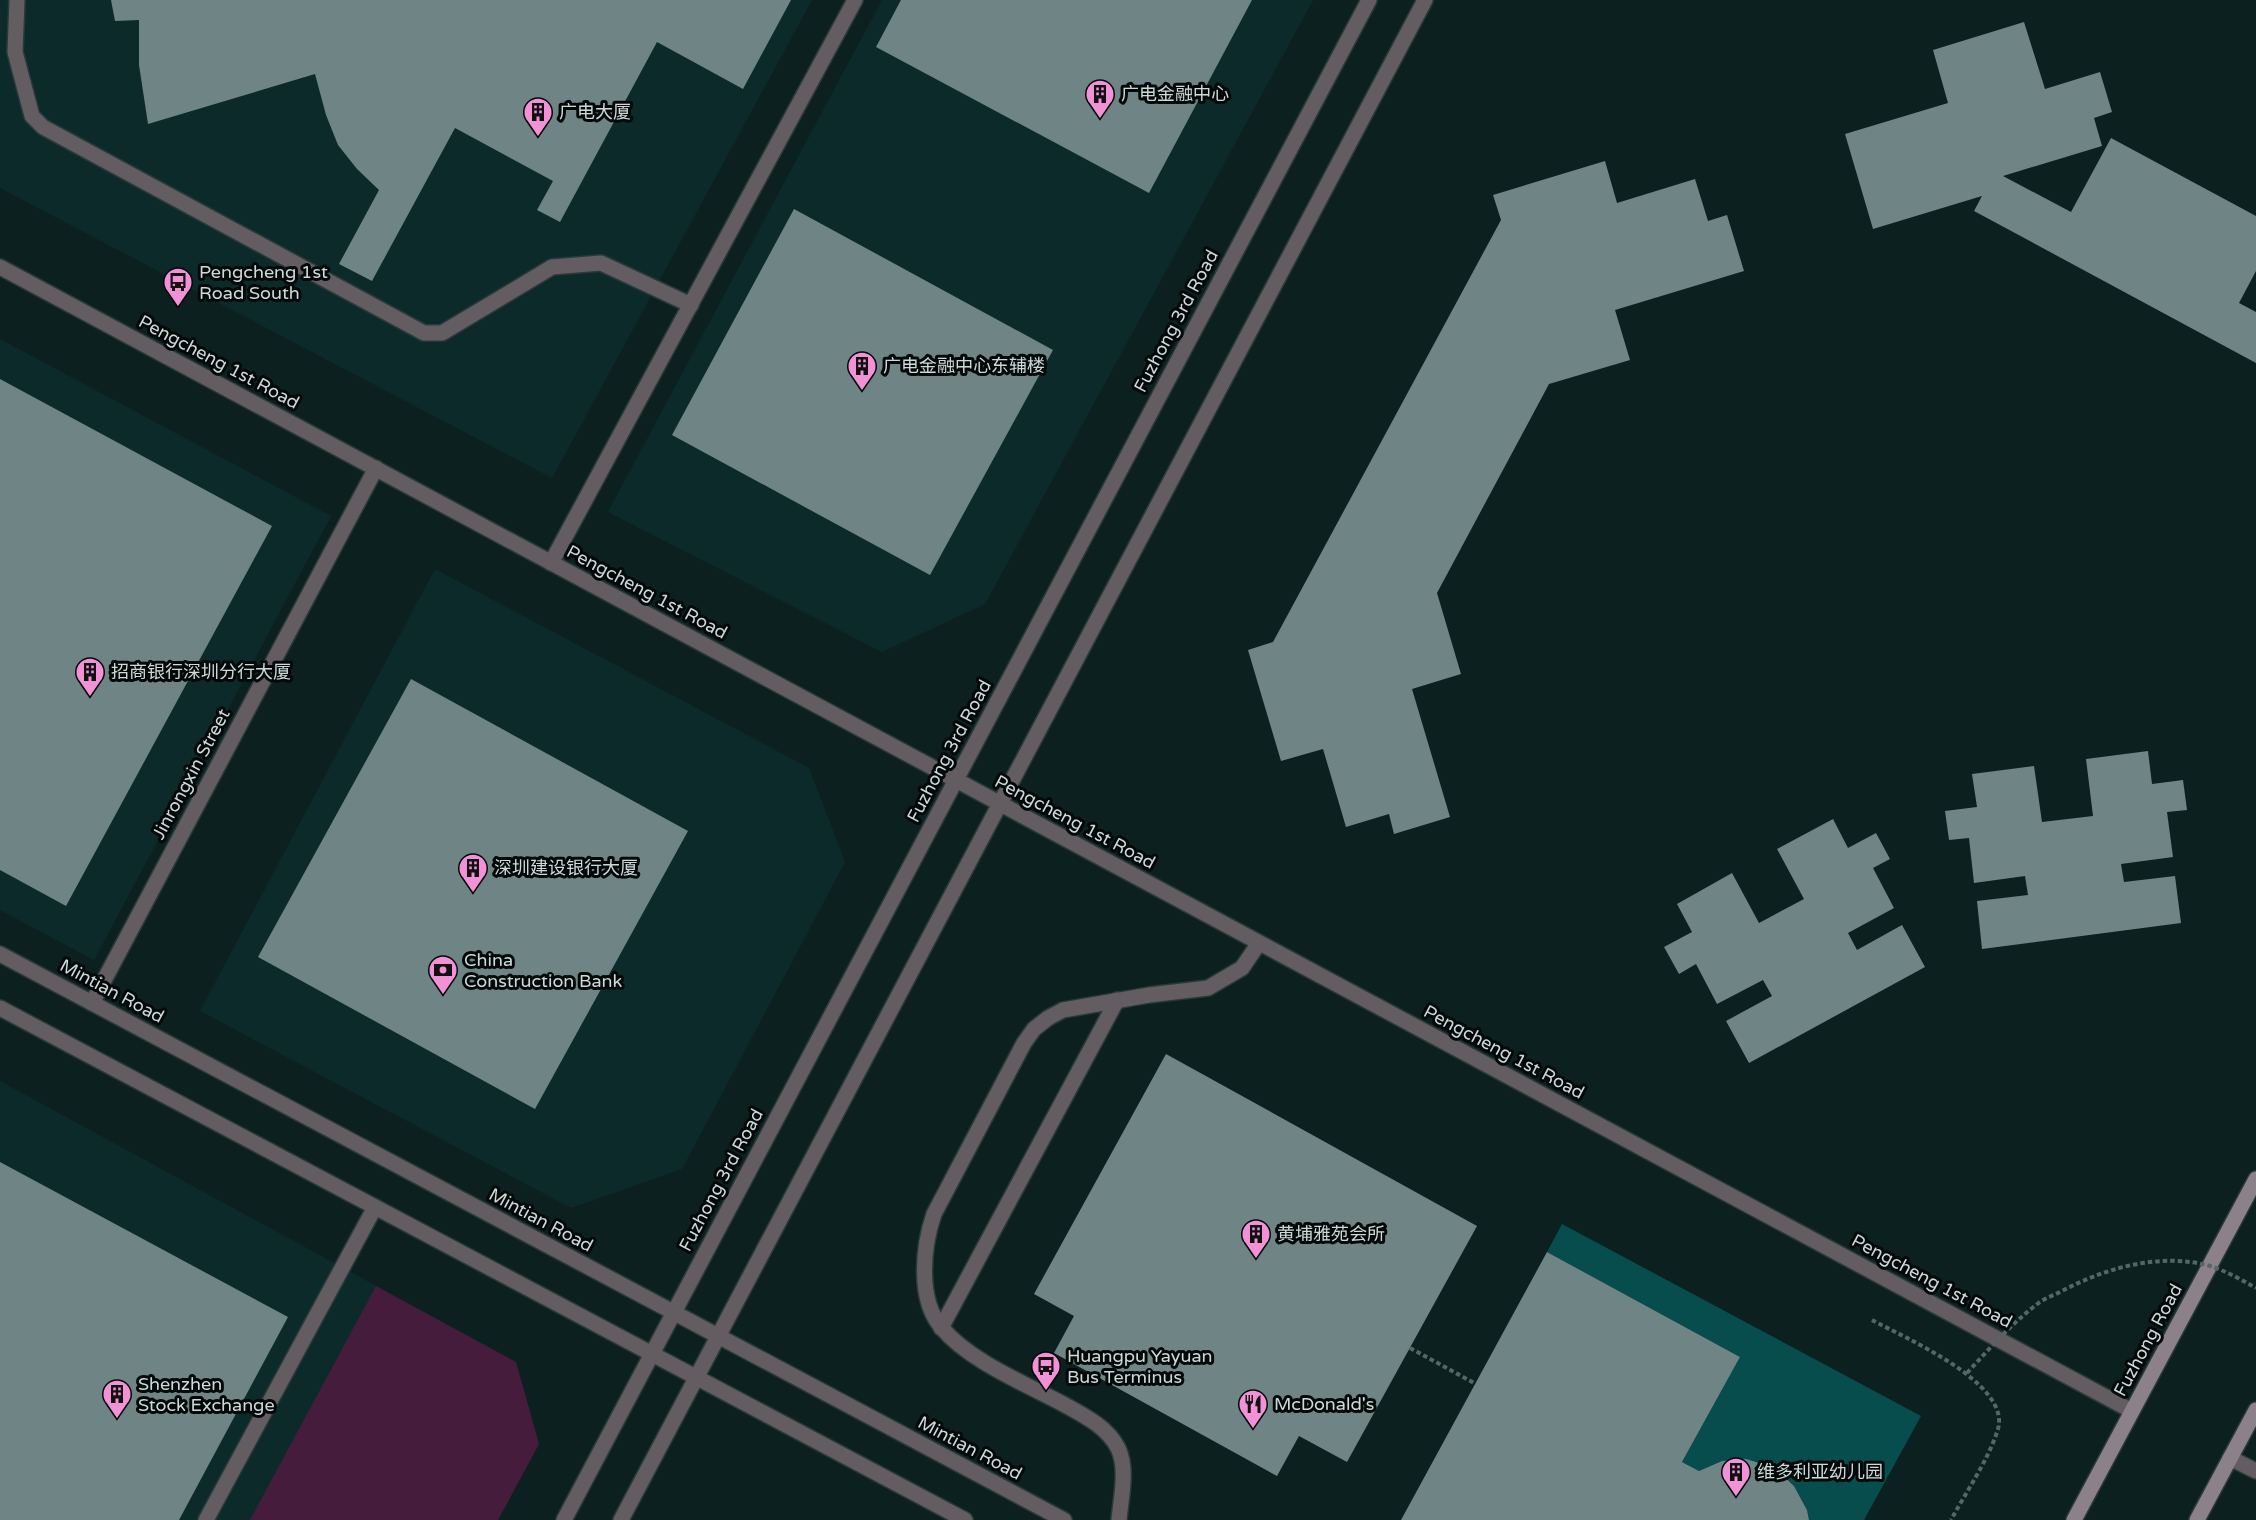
<svg xmlns="http://www.w3.org/2000/svg" width="2256" height="1520" viewBox="0 0 2256 1520" font-family="'Varela Round','Noto Sans SC',sans-serif">
	<rect width="100%" height="100%" fill="#0d2020"/>
	<g fill="#0d2a2b">
		<polygon points="0,0 812,0 552,478 0,188"/>
		<polygon points="882,0 1313,0 985,604 882,652 608,512"/>
		<polygon points="0,339 331,516 94,960 0,910"/>
		<polygon points="435,569 809,768 845,862 682,1169 571,1208 200,1011"/>
		<polygon points="0,1081 516,1362 539,1444 498,1520 0,1520"/>
	</g>
	<polygon fill="#451c3b" points="376,1286 516,1362 539,1444 498,1520 250,1520"/>
	<polygon fill="#074d4e" points="1562,1224 1921,1416 1864,1520 1809,1520 1807,1510 1794,1486 1775,1468 1722,1461 1699,1471 1682,1462 1740,1357 1547,1252"/>
	<g fill="#6f8484">
		<polygon points="111,0 791,0 743,89 657,42 560,222 537,210 553,181 455,128 372,281 339,264 379,190 357,169 338,145 326,115 315,74 148,124 139,65 139,20 115,21"/>
		<polygon points="901,0 1252,0 1149,193 876,47"/>
		<polygon points="2024,22 2045,89 2100,72 2112,112 2094,118 2102,146 2003,176 2071,212 2111,138 2256,216 2256,271 2239,303 2256,312 2256,363 1974,211 1982,196 1873,229 1845,134 1948,103 1933,50"/>
		<polygon points="1605,161 1617,203 1695,179 1708,221 1727,215 1744,271 1615,310 1630,360 1549,384 1437,593 1461,674 1412,689 1450,817 1394,834 1389,814 1346,827 1323,749 1281,761 1248,650 1273,642 1501,220 1493,195"/>
		<polygon points="794,209 1053,350 930,575 672,435"/>
		<polygon points="0,379 272,526 66,906 0,870"/>
		<polygon points="411,679 688,831 535,1109 258,957"/>
		<polygon points="2148,751 2152,784 2183,780 2187,810 2167,812 2173,857 2121,864 2124,882 2175,876 2181,923 1982,949 1977,901 2028,895 2025,876 1974,883 1969,838 1949,840 1945,811 1977,807 1972,774 2034,766 2042,822 2093,816 2086,759"/>
		<polygon points="1833,819 1848,848 1876,833 1890,859 1873,868 1894,908 1848,933 1857,950 1902,925 1925,967 1749,1063 1726,1021 1772,996 1763,980 1717,1004 1696,964 1679,974 1664,947 1692,932 1677,904 1732,873 1759,923 1804,899 1777,849"/>
		<polygon points="1166,1054 1477,1226 1347,1462 1299,1436 1277,1476 1054,1353 1074,1316 1034,1294"/>
		<polygon points="0,1162 288,1317 179,1520 0,1520"/>
		<polygon points="1547,1252 1740,1357 1682,1462 1699,1471 1722,1461 1746,1459 1775,1468 1794,1486 1807,1510 1809,1520 1401,1520"/>
	</g>
	<g fill="none" stroke-linecap="round" stroke-linejoin="round">
		<g stroke="#283a3a" stroke-width="18">
			<g id="service">
				<polyline points="17,0 15,52 32,116 43,127 424,333 442,333 552,267 601,263 691,305"/>
				<polyline points="941,1328 1117,1000"/>
				<polyline points="206,1520 375,1207"/>
				<path d="M1119 1520C1121 1497 1128 1469 1118 1448 1107 1427 1085 1416 1065 1405 1028 1385 969 1361 942 1328 917 1300 923 1246 934 1214L1024 1043 1034 1029 1048 1018 1063 1010 1149 995 1208 988 1242 968 1259 943"/>
			</g>
		</g>
		<g stroke="#283a3a" stroke-width="18">
			<g id="minor">
				<polyline points="0,267 2132,1411"/>
				<polyline points="551,563 855,0"/>
				<polyline points="92,1003 376,468"/>
				<polyline points="2230,1458 2256,1471"/>
			</g>
		</g>
		<g stroke="#283a3a" stroke-width="18">
			<g id="tertiary">
				<polyline points="0,954 1064,1520"/>
				<polyline points="0,1008 965,1520"/>
				<polyline points="564,1520 1369,0"/>
				<polyline points="621,1520 1425,0"/>
			</g>
		</g>
		<g stroke="#283a3a" stroke-width="18">
			<g id="secondary">
				<polyline points="2074,1520 2256,1179"/>
				<polyline points="2197,1520 2256,1410"/>
			</g>
		</g>
		<g stroke="#566666" stroke-width="4" stroke-dasharray="4.5 3" stroke-linecap="butt">
			<path d="M1872 1320C1905 1338 2011 1383 1998 1429 1989 1459 1966 1492 1951 1520"/>
			<polyline points="1410,1348 1476,1384"/>
		</g>
		<use href="#service" stroke="#635c61" stroke-width="15"/>
		<use href="#minor" stroke="#635c61" stroke-width="15"/>
		<use href="#tertiary" stroke="#635c61" stroke-width="15"/>
		<use href="#secondary" stroke="#8c8188" stroke-width="15"/>
		<path stroke="#566666" stroke-width="4" stroke-dasharray="4.5 3" stroke-linecap="butt" d="M1967 1373C1989 1349 2010 1325 2036 1305 2043 1299 2052 1296 2060 1292 2105 1268 2160 1252 2210 1266 2226 1271 2242 1280 2256 1288"/>
	</g>
	<defs>
		<g id="building-pin" transform="scale(1.5)"><path d="M0 17L-7.5 6A9.5 9.5 0 1 1 7.5 6Z" fill="#f291d6" stroke="#030808"/><path d="M-4-6H4V6H1V3H-1V6H-4ZM-2.5-4.3h1.7v1.8h-1.7ZM.8-4.3h1.7v1.8H.8ZM-2.5-1h1.7V.8h-1.7ZM.8-1h1.7V.8H.8Z" fill="#111"/></g>
		<g id="bus-pin" transform="scale(1.5)"><path d="M0 17L-7.5 6A9.5 9.5 0 1 1 7.5 6Z" fill="#f291d6" stroke="#030808"/><path d="M-5-6H5V4H4V6H2V4H-2V6H-4V4H-5ZM-3.5-4V0h7V-4ZM-3.5 1.2v1.5H-2V1.2ZM2 1.2v1.5H3.5V1.2Z" fill="#111"/></g>
		<g id="bank-pin" transform="scale(1.5)"><path d="M0 17L-7.5 6A9.5 9.5 0 1 1 7.5 6Z" fill="#f291d6" stroke="#030808"/><path d="M-6-4H6V4H-6ZM0-2.3a2.3 2.3 0 1 0 0 4.6a2.3 2.3 0 1 0 0-4.6Z" fill="#111"/></g>
		<g id="restaurant-pin" transform="scale(1.5)"><path d="M0 17L-7.5 6A9.5 9.5 0 1 1 7.5 6Z" fill="#f291d6" stroke="#030808"/><path d="M-5-6h1v4h1v-4h1v4h1v-4h1v5L-1.5 .5V6h-2V.5L-5-1ZM5-6V6H3V1.5H1.5Q1.5-4 5-6Z" fill="#111"/></g>
	</defs>
	<g fill-rule="evenodd">
		<use href="#building-pin" x="1100" y="94"/>
		<use href="#building-pin" x="538" y="112"/>
		<use href="#bus-pin" x="178" y="282"/>
		<use href="#building-pin" x="862" y="366"/>
		<use href="#building-pin" x="90" y="672"/>
		<use href="#building-pin" x="473" y="868"/>
		<use href="#bank-pin" x="443" y="970"/>
		<use href="#building-pin" x="1256" y="1234"/>
		<use href="#bus-pin" x="1046" y="1366"/>
		<use href="#building-pin" x="117" y="1394"/>
		<use href="#restaurant-pin" x="1253" y="1404"/>
		<use href="#building-pin" x="1736" y="1472"/>
	</g>
	<g text-anchor="middle" dominant-baseline="central" stroke-width="6" stroke-linejoin="round" paint-order="stroke">
		<g font-size="18" fill="#ced9d9" stroke="#030808" text-anchor="start">
			<text x="1121" y="94">广电金融中心</text>
			<text x="559" y="112">广电大厦</text>
			<text x="199" y="272">Pengcheng 1st<tspan x="199" dy="21">Road South</tspan></text>
			<text x="883" y="366">广电金融中心东辅楼</text>
			<text x="111" y="672">招商银行深圳分行大厦</text>
			<text x="494" y="868">深圳建设银行大厦</text>
			<text x="464" y="960">China<tspan x="464" dy="21">Construction Bank</tspan></text>
			<text x="1277" y="1234">黄埔雅苑会所</text>
			<text x="1067" y="1356">Huangpu Yayuan<tspan x="1067" dy="21">Bus Terminus</tspan></text>
			<text x="138" y="1384">Shenzhen<tspan x="138" dy="21">Stock Exchange</tspan></text>
			<text x="1274" y="1404">McDonald's</text>
			<text x="1757" y="1472">维多利亚幼儿园</text>
		</g>
		<g font-size="18" fill="#ced9d9" stroke="#030808">
			<text transform="translate(1176 321) rotate(-62)">Fuzhong 3rd Road</text>
			<text transform="translate(219 362) rotate(28)">Pengcheng 1st Road</text>
			<text transform="translate(647 592) rotate(28)">Pengcheng 1st Road</text>
			<text transform="translate(949 751) rotate(-62)">Fuzhong 3rd Road</text>
			<text transform="translate(191 774) rotate(-62)">Jinrongxin Street</text>
			<text transform="translate(1075 822) rotate(28)">Pengcheng 1st Road</text>
			<text transform="translate(112 991) rotate(28)">Mintian Road</text>
			<text transform="translate(1504 1052) rotate(28)">Pengcheng 1st Road</text>
			<text transform="translate(721 1180) rotate(-62)">Fuzhong 3rd Road</text>
			<text transform="translate(541 1220) rotate(28)">Mintian Road</text>
			<text transform="translate(1932 1281) rotate(28)">Pengcheng 1st Road</text>
			<text transform="translate(2148 1340) rotate(-62)">Fuzhong Road</text>
			<text transform="translate(970 1448) rotate(28)">Mintian Road</text>
		</g>
	</g>
</svg>
